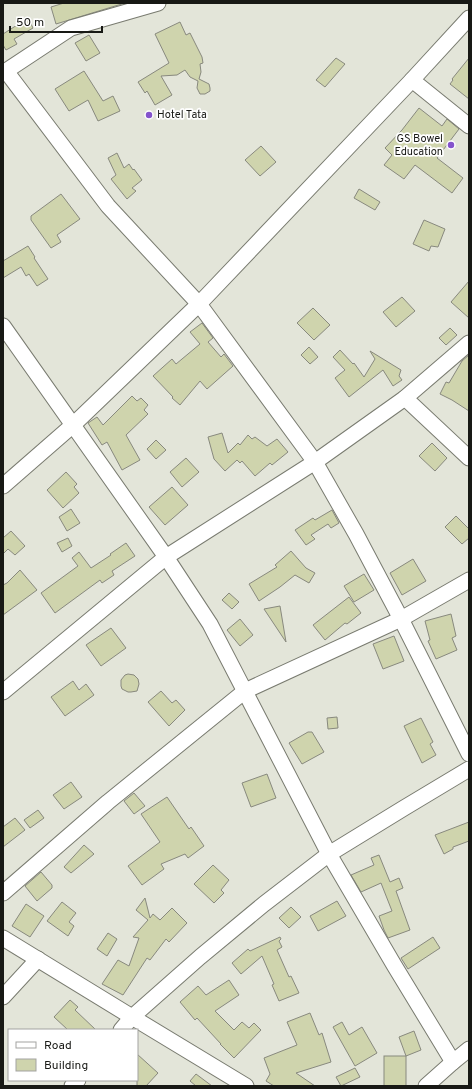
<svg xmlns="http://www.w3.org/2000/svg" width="472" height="1089" viewBox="0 0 472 1089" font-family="Overpass,sans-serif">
	<rect width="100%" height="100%" fill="#e3e5d9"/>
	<g fill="#cfd4ad" stroke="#88897e">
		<polygon points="64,3 125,3 56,24 51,7"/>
		<polygon points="25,20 29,20 33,28 14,39 17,44 6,50 3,45 3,34"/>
		<polygon points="180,22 186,35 190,33 202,57 203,63 200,64 201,72 199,79 209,84 210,88 210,91 205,94 200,94 197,88 198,81 190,77 185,70 177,75 161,76 172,95 155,105 147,91 145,93 138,82 169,63 155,34"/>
		<polygon points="89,35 100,53 86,61 75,43"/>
		<polygon points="336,58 345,64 325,87 316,80"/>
		<polygon points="469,58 469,99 450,84 453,80 452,79"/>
		<polygon points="84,71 103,101 113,96 120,111 98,121 88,100 69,111 55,89"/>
		<polygon points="419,108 442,126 447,119 459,129 437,158 463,178 452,193 415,165 404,179 384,165 392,155 385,148 402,130"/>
		<polygon points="261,146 276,162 260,176 245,160"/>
		<polygon points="117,153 124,168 129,164 133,170 134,169 142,180 132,188 136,191 127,199 111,179 116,175 108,158"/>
		<polygon points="359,189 380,202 375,210 354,198"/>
		<polygon points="61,194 80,219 57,235 61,242 51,248 31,220 31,216"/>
		<polygon points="424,220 445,229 438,247 431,246 429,251 413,244"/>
		<polygon points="28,246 35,257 34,258 48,279 37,286 29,274 26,276 21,267 3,278 3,261"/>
		<polygon points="469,281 469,318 451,302"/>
		<polygon points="402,297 415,311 396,327 383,312"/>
		<polygon points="313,308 330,325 314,340 297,323"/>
		<polygon points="202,323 213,338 208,342 221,357 224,354 233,366 207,389 200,381 180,405 172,398 173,397 153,376 172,359 176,364 200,344 190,332"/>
		<polygon points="450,328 457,335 446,345 439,338"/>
		<polygon points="309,347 318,357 310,364 301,355"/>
		<polygon points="340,350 353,364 354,363 364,377 375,359 370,351 401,370 399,376 402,380 393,386 383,370 349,397 335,378 345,370 333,357"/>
		<polygon points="469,355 469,411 452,400 440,394 446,382 449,383 462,361"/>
		<polygon points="132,396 137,401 141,398 148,405 144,410 148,414 126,435 140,460 122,470 107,442 102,445 88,423 97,417 103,425"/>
		<polygon points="222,433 228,453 238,443 240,445 248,435 252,439 255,437 267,446 277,439 288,452 272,465 270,463 255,476 242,461 240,463 237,460 225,471 214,459 208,437"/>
		<polygon points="156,440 166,450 156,459 147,449"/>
		<polygon points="432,443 447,458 435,471 419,456"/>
		<polygon points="186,458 199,472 182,487 170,472"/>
		<polygon points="66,472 77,484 74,487 79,493 63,508 47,490"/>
		<polygon points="172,487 188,505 165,525 149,507"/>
		<polygon points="71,509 80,523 67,531 59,517"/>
		<polygon points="332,510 339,523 331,528 328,524 311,535 315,539 306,545 295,530 313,518 315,520"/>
		<polygon points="456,516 469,529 469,538 462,544 445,527"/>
		<polygon points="11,531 25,546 15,555 8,549 3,554 3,538"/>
		<polygon points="68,538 72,546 62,552 57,543"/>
		<polygon points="126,543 135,556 112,571 114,575 102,583 100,580 55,613 41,593 78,566 72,558 79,552 91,568 111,555 110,554"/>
		<polygon points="291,551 306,568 315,573 309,583 295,575 280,587 259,601 249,584 277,567 275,565"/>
		<polygon points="413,559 426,581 402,595 390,573"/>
		<polygon points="20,570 37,590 3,615 3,585 7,583"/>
		<polygon points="364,574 374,590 354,602 344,586"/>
		<polygon points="229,593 239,602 232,609 222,600"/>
		<polygon points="349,597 361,613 347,624 345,623 325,640 313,625"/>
		<polygon points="280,606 286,642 264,609"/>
		<polygon points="451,614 456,636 452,638 457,650 436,659 428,641 430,640 425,621"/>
		<polygon points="240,619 253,635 240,646 227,630"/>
		<polygon points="111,628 126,648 101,666 86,645"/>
		<polygon points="394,636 404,661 383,669 373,644"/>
		<polygon points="128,674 134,675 138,679 139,684 137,691 131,692 128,692 122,689 121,686 121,680 125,675"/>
		<polygon points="73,681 79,690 86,684 94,695 65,716 51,697"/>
		<polygon points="161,691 172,703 176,700 185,710 169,726 148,702"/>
		<polygon points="337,717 338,728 328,729 327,718"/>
		<polygon points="421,718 433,742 430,744 436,755 422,763 404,726"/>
		<polygon points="308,732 312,732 324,752 302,764 289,743"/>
		<polygon points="267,774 276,798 251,807 242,783"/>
		<polygon points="71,782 82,797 64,809 53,795"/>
		<polygon points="134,793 145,806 134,814 124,801"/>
		<polygon points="167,797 189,829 191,827 204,846 188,858 185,854 161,864 164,869 142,885 128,866 160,842 141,814"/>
		<polygon points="38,810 44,818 30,828 24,820"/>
		<polygon points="15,818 25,830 3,847 3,827"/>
		<polygon points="469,822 469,841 453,847 453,849 444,854 435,835"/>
		<polygon points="84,845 94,854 71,873 64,867"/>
		<polygon points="379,855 390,882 399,878 403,888 396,891 410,930 388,938 384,930 379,916 392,911 381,883 361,892 351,875 374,865 371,858"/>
		<polygon points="213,865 229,880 221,890 224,893 214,903 194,884"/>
		<polygon points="41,872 52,885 52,888 37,901 25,886"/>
		<polygon points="145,898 150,918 153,914 160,920 172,908 187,923 169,942 166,939 150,960 147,958 123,995 102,984 118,960 129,966 139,938 133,937 148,920 136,910"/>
		<polygon points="337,901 346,916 318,931 310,916"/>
		<polygon points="62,902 76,913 69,922 74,926 68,936 47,921"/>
		<polygon points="26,904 44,916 30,937 12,926"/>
		<polygon points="291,907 301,917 289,928 279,918"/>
		<polygon points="108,933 117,939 107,956 97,949"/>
		<polygon points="280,937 281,939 279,941 282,947 277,950 289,977 291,976 299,993 279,1001 272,985 274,984 262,956 241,974 232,963 248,949 250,951"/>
		<polygon points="433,937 440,948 408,969 401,958"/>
		<polygon points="229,980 239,995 215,1011 234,1030 242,1022 249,1028 254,1023 261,1030 234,1058 220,1044 221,1044 197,1018 195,1020 180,1002 198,986 206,995"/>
		<polygon points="70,1000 78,1007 75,1010 96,1030 68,1030 54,1017"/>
		<polygon points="310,1013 319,1035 322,1033 331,1062 296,1073 315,1086 274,1086 266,1081 270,1074 264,1058 297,1045 287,1022"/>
		<polygon points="342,1022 349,1035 362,1027 377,1053 355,1066 333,1027"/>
		<polygon points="414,1031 421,1050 406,1056 399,1037"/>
		<polygon points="137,1054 158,1073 146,1086 137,1086"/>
		<rect x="384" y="1056" width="22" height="30"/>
		<polygon points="355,1068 360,1077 341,1086 336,1077"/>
		<polygon points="196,1074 212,1086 196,1086 190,1081"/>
	</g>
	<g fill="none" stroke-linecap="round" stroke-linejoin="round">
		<g stroke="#797b70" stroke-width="17">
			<g id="minor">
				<polyline points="6,71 108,206 199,304 315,462 356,534 401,619 469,754"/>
				<polyline points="3,73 71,28 158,3"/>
				<polyline points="412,80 469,126"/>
				<polyline points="3,326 166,557 210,624 329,854 394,965 453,1062"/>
				<polyline points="405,398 469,458"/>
				<polyline points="3,486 73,425 199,304 412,80 469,18"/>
				<polyline points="3,692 166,557 315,462 405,398 469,343"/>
				<polyline points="3,893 108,802 245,691 401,619 469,580"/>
				<polyline points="3,938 132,1017 246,1086"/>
				<polyline points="3,997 38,959"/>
				<polyline points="121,1030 132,1017 200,957 264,904 329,854 404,808 469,769"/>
				<polyline points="72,1086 78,1080"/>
				<polyline points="426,1086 453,1062 469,1049"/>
			</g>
		</g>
		<use href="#minor" stroke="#fff" stroke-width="15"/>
	</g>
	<g fill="#8453cc" stroke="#fff" stroke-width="1.5">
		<circle cx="149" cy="115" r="4"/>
		<circle cx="451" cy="145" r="4"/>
	</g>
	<g text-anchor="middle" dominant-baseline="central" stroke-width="3.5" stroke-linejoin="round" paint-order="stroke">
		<g font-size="11" fill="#181915" stroke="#fff" text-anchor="start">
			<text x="157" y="115">Hotel Tata</text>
			<text x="443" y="139" text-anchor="end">GS Bowel<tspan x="443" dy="13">Education</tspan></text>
		</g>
	</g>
	<rect width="472" height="1089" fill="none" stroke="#181915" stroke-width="8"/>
	<rect x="8" y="1029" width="130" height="52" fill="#ffffff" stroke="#a3a3a1"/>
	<rect x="16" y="1042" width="20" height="6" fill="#ffffff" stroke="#a3a3a1"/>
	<text x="44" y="1049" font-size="12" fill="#181915">Road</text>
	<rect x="16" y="1059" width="20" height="12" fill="#cfd4ad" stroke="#a3a3a1"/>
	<text x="44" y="1069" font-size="12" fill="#181915">Building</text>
	<path d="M10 26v6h92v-6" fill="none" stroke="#181915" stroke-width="2"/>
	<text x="16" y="26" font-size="12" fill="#181915" stroke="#ffffff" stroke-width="3" paint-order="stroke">50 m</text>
</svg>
